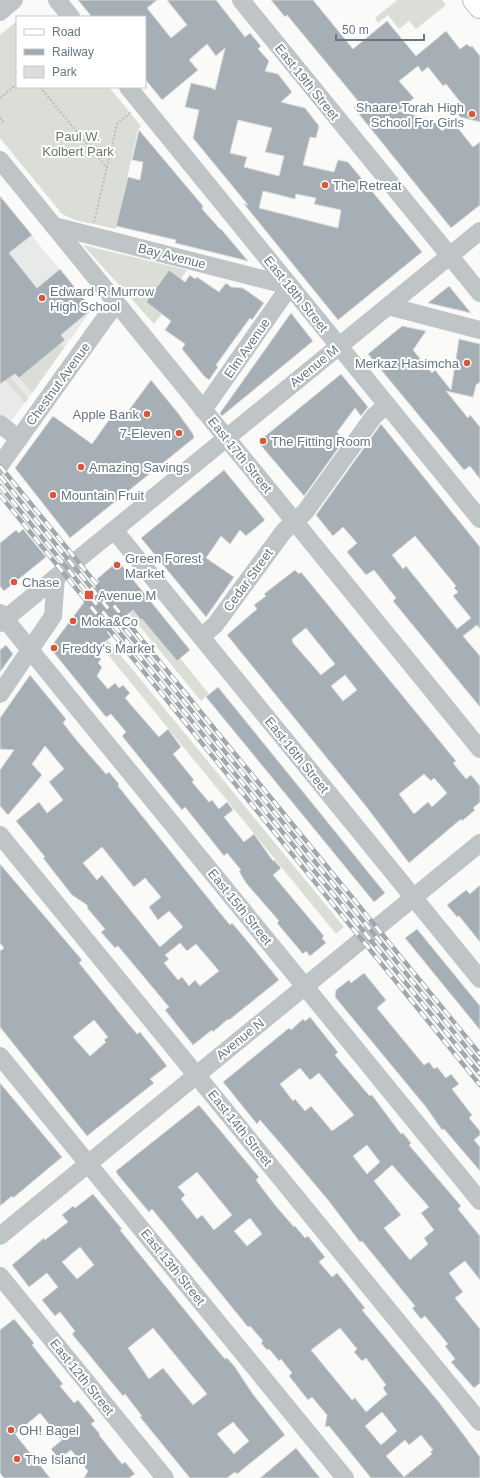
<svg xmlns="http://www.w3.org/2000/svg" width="480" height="1478" viewBox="0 0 480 1478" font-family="Arial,sans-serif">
	<rect width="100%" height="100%" fill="#fafaf8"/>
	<polygon fill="#e8e9e9" points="0,197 92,309 0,437"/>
	<g fill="#daded7">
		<polygon points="397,0 442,0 446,5 416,29 409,21 399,29 388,15 378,23 375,18"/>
		<polygon points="17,21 17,87 109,87 141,126 138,129 116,229 75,220 62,214 0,138 0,35"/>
		<polygon points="83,245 187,270 181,279 169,270 146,302 157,311 159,309 163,312 154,324"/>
		<polygon points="57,338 64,348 32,393 15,373"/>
		<polygon points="10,377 28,398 25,403 5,380"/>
		<polygon points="133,610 180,658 209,694 201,701 129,613"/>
		<polygon points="96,640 109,641 344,927 336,934"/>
	</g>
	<g fill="#a6afb5" stroke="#dcdcda" fill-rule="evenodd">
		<path d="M78 0H157L147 8 171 38 187 25 167 0H216L245 37 250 33 261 46 258 49 269 61 265 71 278 74 292 92 281 102 305 108 319 126 316 138 310 137 303 165 334 172 338 160 348 162 422 252 338 320 244 204 248 205 193 138 199 110 185 107 191 83 212 88 215 90 225 48 216 56 207 44 189 60 198 70 162 100 145 79V17H92ZM238 120 272 128 265 152 284 156 279 176 244 167 247 157 230 153ZM263 191 295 199 296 194 316 198 314 204 341 210 338 228 259 208Z"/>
		<polygon points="271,0 313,0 353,49 387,21 416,56 446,31 460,49 467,44 470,47 472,46 480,56 480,122 460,117 454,108 461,103 446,84 443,86 428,67 422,72 418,66 399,81 414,98 398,111 433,120 442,131 453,122 473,147 480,142 480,205 451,228 354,108 358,101 287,15 285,17"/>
		<polygon points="139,130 203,206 202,209 220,229 221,229 248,261 175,243 176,240 116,226 128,177 140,180 143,162 132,160"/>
		<polygon points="0,196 32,235 9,253 37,288 60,269 92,309 61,335 65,340 19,378 15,374 0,384"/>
		<polygon points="169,270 185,282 190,275 195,279 197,277 219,292 226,283 231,287 243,288 264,303 252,320 250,318 216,365 218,367 209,380 204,376 182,349 185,344 165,330 171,321 146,302"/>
		<polygon points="449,286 471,313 428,303"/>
		<polygon points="291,313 313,341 222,416 220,413"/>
		<polygon points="402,326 426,331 413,350 432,373 435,370 451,390 459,339 480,344 480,382 476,385 473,397 446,391 468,418 470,415 480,427 480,479 470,466 464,470 368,354"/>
		<polygon points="341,374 368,407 361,416 355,408 337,432 344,440 304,496 258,442"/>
		<polygon points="151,380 178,413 193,434 194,438 70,538 15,468 53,416 92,444 111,417 121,421"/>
		<path d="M381 424 480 547V629L477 625 463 636 480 656V707L393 601 396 598 374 570 366 575 347 552 357 543 343 527 333 536 316 515ZM415 536 456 586 454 588 458 592 453 596 471 618 457 629 406 566 403 569 392 555Z"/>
		<polygon points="224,470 265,520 246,536 240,530 230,544 221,536 206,558 234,577 206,617 141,538"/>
		<polygon points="23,529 46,557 4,591 0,586 0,543 16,530 19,533"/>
		<polygon points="118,561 190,650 177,661 142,619 141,620 133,610 107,632 111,637 94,651 101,659 98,663 102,667 97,676 108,689 115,683 119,688 123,685 130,693 125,698 159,737 168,729 181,747 173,754 194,780 192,782 209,802 212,800 219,809 227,802 233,810 224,817 244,842 254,834 273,861 274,860 281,868 273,875 324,936 322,938 326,943 310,956 306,951 303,954 277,923 279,921 246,883 239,871 241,870 227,853 224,856 185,807 182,810 122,736 126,732 111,714 106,717 50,648 99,582 97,579"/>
		<path d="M295 570 299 574 301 572 415 711 456 761 453 763 466 779 471 775 480 786V802L473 808 475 810 462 821 461 819 409 863 365 805 227 635 257 609 254 605 266 596 264 594ZM306 628 335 664 321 675 293 643 292 639ZM345 675 357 690 343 701 331 686ZM424 774 431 781 434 778 447 793 432 807 428 802 414 814 399 794Z"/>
		<polygon points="6,645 13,654 0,672 0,650"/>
		<path d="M30 675 66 719 63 723 78 742 106 774 109 772 119 784 118 786 212 903 230 925 232 923 249 943 279 980 229 1020 228 1019 213 1032 212 1030 193 1045 165 1010 169 1007 118 946 115 948 101 932 105 929 88 909 87 905 72 895 43 858 45 857 16 821 39 802 47 813 63 800 49 782 64 769 45 746 32 764 42 775 8 815 0 806V770L14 750 0 749V718ZM102 847 134 887 145 878 161 897 149 907 158 920 169 911 183 927 160 947 102 875 97 880 83 863ZM180 943 187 951 196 944 219 971 200 986 195 980 189 986 182 977 178 980 164 963 169 959 165 955Z"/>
		<polygon points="218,687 385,893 374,902 206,697"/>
		<path d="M0 864 82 960 79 963 127 1022 137 1034 140 1032 167 1066 150 1079 154 1083 87 1136 0 1027V951L4 948 0 943ZM94 1020 108 1037 104 1040 106 1042 90 1056 73 1037Z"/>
		<polygon points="480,885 480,942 459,916 457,917 447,905 466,890 470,894"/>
		<polygon points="417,929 480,1006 480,1030 405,938"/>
		<polygon points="364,973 386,1000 377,1008 424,1065 429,1062 434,1069 437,1067 446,1078 451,1074 459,1084 452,1089 472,1115 469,1118 480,1131 480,1135 474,1140 480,1147 480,1171 444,1129 442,1130 426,1107 335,997 336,990 349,980 351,983"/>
		<path d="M310 1017 338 1052 335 1055 367 1093 370 1096 372 1095 401 1134 403 1133 411 1143 409 1145 461 1206 458 1209 480 1236V1280L465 1261 449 1273 463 1292 455 1298 480 1329V1383L474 1388 451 1362 455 1359 445 1346 448 1344 425 1316 421 1319 412 1308 415 1306 362 1241 360 1242 328 1200 286 1150 260 1120 257 1124 223 1082 289 1028 291 1030 303 1019 305 1021ZM300 1068 310 1080 319 1073 354 1115 332 1131 311 1106 305 1111 295 1099 293 1101 280 1084ZM367 1145 380 1162 367 1174 353 1156ZM392 1165 429 1207 421 1213 434 1230 424 1238 428 1244 410 1260 384 1228 401 1215 374 1181Z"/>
		<polygon points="0,1083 62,1157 13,1198 12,1196 0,1206"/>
		<path d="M199 1105 259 1177 256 1180 275 1205 294 1227 295 1226 305 1238 308 1236 325 1257 319 1262 332 1277 337 1273 365 1308 362 1310 438 1401 466 1438 480 1457V1478H371L329 1426 325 1427 327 1415 312 1397 308 1400 289 1376 292 1373 281 1359 279 1361 269 1349 267 1350 261 1343 263 1341 250 1326 248 1327 152 1209 149 1212 118 1175 116 1171ZM197 1172 232 1215 214 1230 202 1215 197 1219 181 1199 185 1195 178 1187ZM250 1218 262 1234 247 1246 234 1231ZM340 1328 357 1349 354 1352 362 1361 366 1358 386 1385 383 1388 387 1394 366 1412 355 1398 352 1400 311 1350ZM382 1412 397 1431 381 1445 365 1426ZM421 1435 433 1450 430 1452 432 1454 404 1477 386 1456 405 1440 409 1445Z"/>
		<path d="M93 1194 122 1229 120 1230 209 1340 225 1359 227 1358 235 1367 252 1393 285 1435 237 1474 235 1472 227 1478H190L140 1417 142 1416 125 1394 123 1396 72 1334 75 1331 60 1312 55 1316 42 1300 58 1287 47 1273 29 1287 12 1265 44 1238 45 1240 68 1222 62 1215 73 1206 75 1208ZM80 1247 94 1265 77 1279 62 1262ZM153 1328 207 1394 193 1405 163 1368 149 1379 128 1348ZM233 1422 249 1441 234 1454 217 1434Z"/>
		<polygon points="14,1319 34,1343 32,1345 63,1384 60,1386 74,1403 78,1400 95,1421 91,1424 100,1434 99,1435 122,1464 125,1462 135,1474 129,1478 84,1478 88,1471 71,1450 59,1459 51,1449 62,1440 40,1413 15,1434 50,1478 4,1478 0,1473 0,1330"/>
		<polygon points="296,1448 320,1478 260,1478"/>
	</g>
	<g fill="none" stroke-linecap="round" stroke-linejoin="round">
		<g stroke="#b5babe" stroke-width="24">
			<polyline id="major" points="474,0 480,7"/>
		</g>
		<g stroke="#babec0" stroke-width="2" stroke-dasharray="2 2" stroke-linecap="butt">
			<polyline points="40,87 107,168"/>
			<polyline points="0,98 17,84"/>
			<polyline points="0,118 3,121 0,124"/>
			<polyline points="94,222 117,124 131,112"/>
		</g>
		<g stroke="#bfc4c7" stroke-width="18">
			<polyline points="57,0 71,17"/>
			<polyline points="241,0 480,293"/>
			<polyline points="0,12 14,0"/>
			<polyline points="128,87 480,519"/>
			<polyline points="0,160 480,749"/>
			<polyline points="54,226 290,286 203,410"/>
			<polyline points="388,306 480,330"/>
			<polyline points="0,424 19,439"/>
			<polyline points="0,465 116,303"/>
			<polyline points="114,530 480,979"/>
			<polyline points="0,613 480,1201"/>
			<polyline points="0,623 480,231"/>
			<polyline points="201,637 215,625 284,531 305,512 374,416 387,405"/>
			<polyline points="0,694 53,616 56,577"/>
			<polyline points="0,835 480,1422"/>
			<polyline points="0,1056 345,1478"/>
			<polyline points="0,1236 480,843"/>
			<polyline points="0,1276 165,1478"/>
		</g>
		<use href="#major" stroke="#fff" stroke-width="22"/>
		<g stroke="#a1a9ae" stroke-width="4.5">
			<g id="rail">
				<polyline points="0,466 480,1054"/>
				<polyline points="0,476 480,1064"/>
				<polyline points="0,486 480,1074"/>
				<polyline points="0,495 480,1085"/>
			</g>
		</g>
		<use href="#rail" stroke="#fff" stroke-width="3" stroke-dasharray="9" stroke-linecap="butt"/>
	</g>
	<g fill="#d8573a" stroke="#fff" stroke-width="1.5">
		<circle cx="472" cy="114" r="4"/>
		<circle cx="325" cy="185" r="4"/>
		<circle cx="42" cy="298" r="4"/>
		<circle cx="467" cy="363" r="4"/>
		<circle cx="147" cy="414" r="4"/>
		<circle cx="179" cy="433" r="4"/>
		<circle cx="263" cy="441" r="4"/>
		<circle cx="81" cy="467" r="4"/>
		<circle cx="53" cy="495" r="4"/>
		<circle cx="117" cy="565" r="4"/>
		<circle cx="14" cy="582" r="4"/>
		<rect x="84" y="590" width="10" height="10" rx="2"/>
		<circle cx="73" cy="621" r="4"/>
		<circle cx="54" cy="648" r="4"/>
		<circle cx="11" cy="1430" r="4"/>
		<circle cx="17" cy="1459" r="4"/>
	</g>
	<g text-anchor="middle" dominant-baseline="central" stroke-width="4" stroke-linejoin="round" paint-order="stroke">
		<g font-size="13" fill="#667781" stroke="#fff">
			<text transform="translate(307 82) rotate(51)">East 19th Street</text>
			<text transform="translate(172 256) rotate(14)">Bay Avenue</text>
			<text transform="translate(296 294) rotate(51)">East 18th Street</text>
			<text transform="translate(247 348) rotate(-55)">Elm Avenue</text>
			<text transform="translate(314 366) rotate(-39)">Avenue M</text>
			<text transform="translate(58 384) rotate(-54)">Chestnut Avenue</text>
			<text transform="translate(240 455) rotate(51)">East 17th Street</text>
			<text transform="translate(248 580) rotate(-54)">Cedar Street</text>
			<text transform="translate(297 755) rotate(51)">East 16th Street</text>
			<text transform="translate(240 907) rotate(51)">East 15th Street</text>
			<text transform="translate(240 1039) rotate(-39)">Avenue N</text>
			<text transform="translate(240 1128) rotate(51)">East 14th Street</text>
			<text transform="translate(173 1267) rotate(51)">East 13th Street</text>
			<text transform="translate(82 1377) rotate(51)">East 12th Street</text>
		</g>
		<g font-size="13" fill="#667781" stroke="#fff" text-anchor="start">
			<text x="464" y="107" text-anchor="end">Shaare Torah High<tspan x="464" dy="15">School For Girls</tspan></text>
			<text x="333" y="185">The Retreat</text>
			<text x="50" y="291">Edward R Murrow<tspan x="50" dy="15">High School</tspan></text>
			<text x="459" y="363" text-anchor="end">Merkaz Hasimcha</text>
			<text x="139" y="414" text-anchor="end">Apple Bank</text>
			<text x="171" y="433" text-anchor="end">7-Eleven</text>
			<text x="271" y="441">The Fitting Room</text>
			<text x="89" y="467">Amazing Savings</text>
			<text x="61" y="495">Mountain Fruit</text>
			<text x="125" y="558">Green Forest<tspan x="125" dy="15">Market</tspan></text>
			<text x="22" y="582">Chase</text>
			<text x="98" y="595">Avenue M</text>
			<text x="81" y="621">Moka&amp;Co</text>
			<text x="62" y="648">Freddy's Market</text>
			<text x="19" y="1430">OH! Bagel</text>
			<text x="25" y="1459">The Island</text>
		</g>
		<g font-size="13" fill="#6a7965" stroke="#fff">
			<text x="78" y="136">Paul W.<tspan x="78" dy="15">Kolbert Park</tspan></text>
		</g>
	</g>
	<rect x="16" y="16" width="130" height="72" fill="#ffffff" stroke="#c2c9cd"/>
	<rect x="24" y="29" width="20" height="6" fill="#ffffff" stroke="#c2c9cd"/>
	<text x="52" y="36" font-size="12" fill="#667781">Road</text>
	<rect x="24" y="49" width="20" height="6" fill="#a1a9ae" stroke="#c2c9cd"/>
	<text x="52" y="56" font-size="12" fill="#667781">Railway</text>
	<rect x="24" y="66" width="20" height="12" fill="#daded7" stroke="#c2c9cd"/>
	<text x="52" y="76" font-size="12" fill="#667781">Park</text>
	<path d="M336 34v6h88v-6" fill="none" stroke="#667781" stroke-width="2"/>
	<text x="342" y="34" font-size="12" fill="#667781" stroke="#ffffff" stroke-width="3" paint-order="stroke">50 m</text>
</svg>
